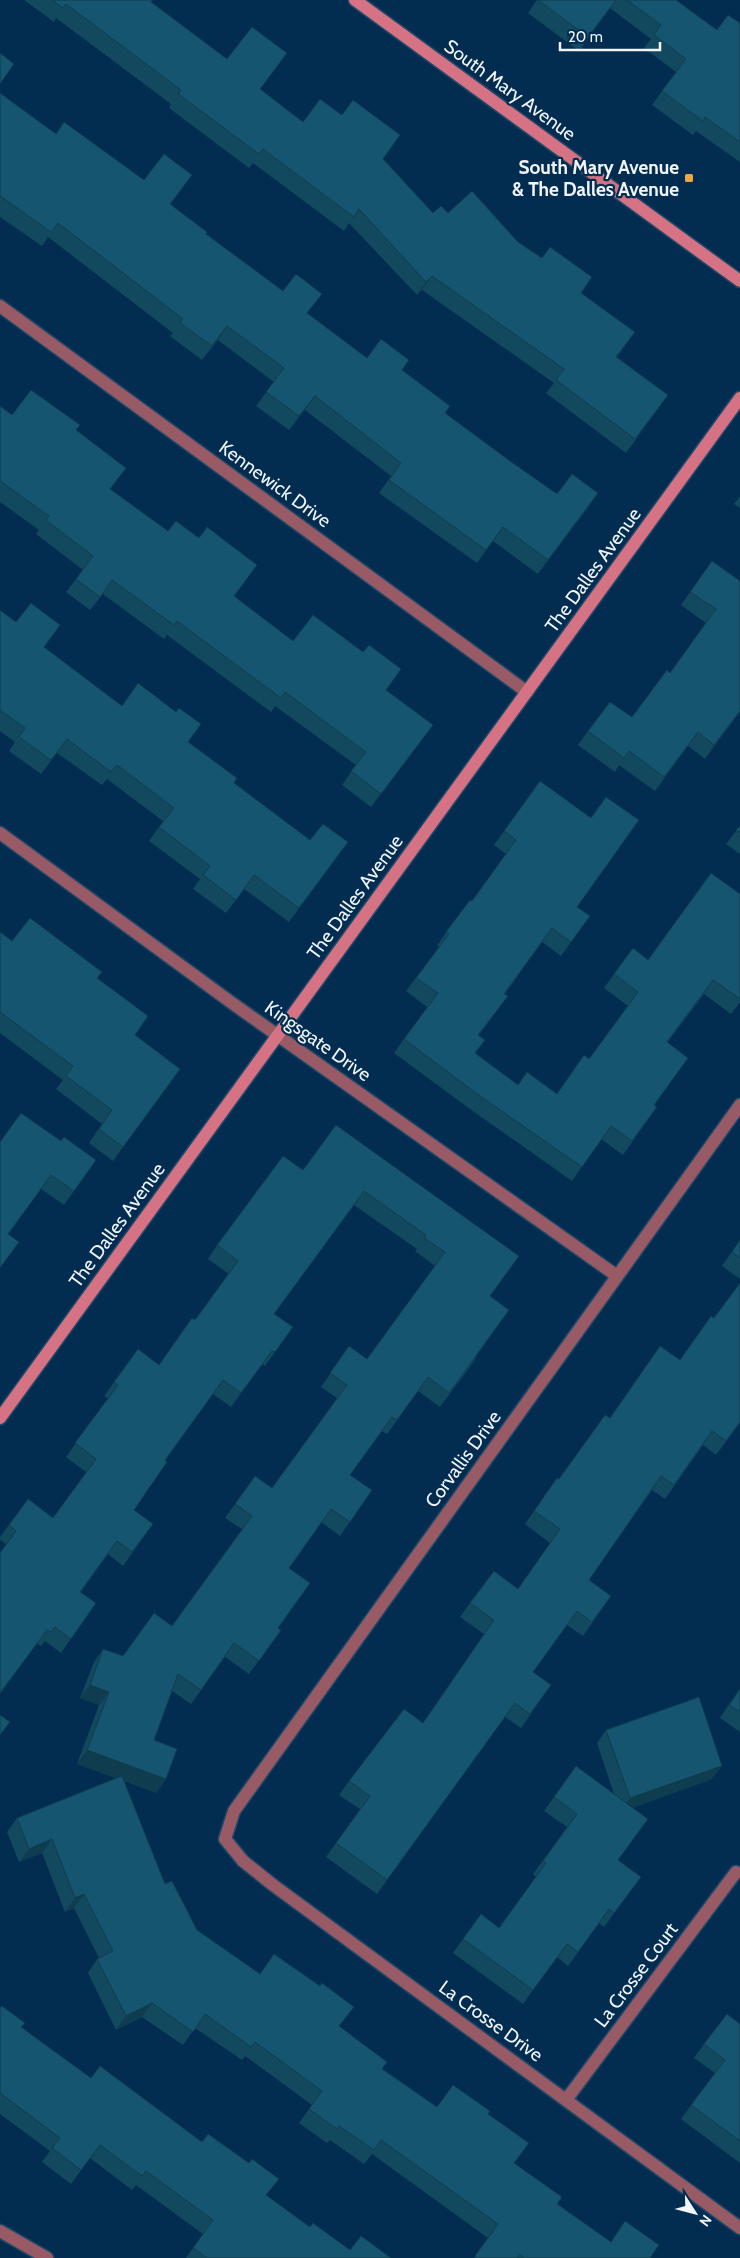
<svg xmlns="http://www.w3.org/2000/svg" width="740" height="2258" viewBox="0 0 740 2258" font-family="Cabin,sans-serif">
	<rect width="100%" height="100%" fill="#022d51"/>
	<g fill="none" stroke-linecap="round" stroke-linejoin="round">
		<g stroke="#234969" stroke-width="15">
			<g id="street">
				<polyline points="0,306 527,692"/>
				<polyline points="0,833 232,1003 617,1276"/>
				<polyline points="740,1105 234,1811 225,1839 243,1861 273,1885 740,2228"/>
				<polyline points="566,2100 736,1872"/>
				<polyline points="0,2231 47,2258"/>
			</g>
		</g>
		<g stroke="#234969" stroke-width="15">
			<g id="secondary">
				<polyline points="355,0 740,281"/>
				<polyline points="0,1418 740,398"/>
			</g>
		</g>
		<use href="#street" stroke="#985a64" stroke-width="12"/>
		<use href="#secondary" stroke="#d57283" stroke-width="12"/>
	</g>
	<g fill="#13495f">
		<polygon points="24,0 153,0 151,2 227,59 277,67 260,89 303,122 383,159 433,213 448,213 518,242 581,293 625,346 617,357 668,395 626,453 546,393 554,383 422,290 417,295 349,223 344,231 253,163 249,168 169,108 171,104 56,18 54,22"/>
		<polygon points="537,0 676,0 717,30 740,23 740,162 696,131 693,135 652,105 676,72 644,48 651,39 610,8 579,51 528,13"/>
		<polygon points="0,93 56,134 144,180 182,189 170,205 206,234 308,314 367,358 402,370 445,413 510,461 557,494 598,493 538,574 493,541 477,563 379,493 391,476 305,410 289,430 256,406 274,382 218,340 202,360 170,336 173,333 48,237 42,246 0,217"/>
		<polygon points="0,406 12,415 76,430 110,489 168,531 199,538 257,565 234,597 293,641 386,690 433,725 371,807 342,785 356,765 275,706 271,712 167,635 164,639 103,594 90,610 66,592 83,570 36,534 39,530 0,502"/>
		<polygon points="740,496 740,508 734,504"/>
		<polygon points="712,561 740,581 740,712 705,759 688,746 655,791 619,765 615,772 578,745 588,731 632,717 670,673 706,623 681,605"/>
		<polygon points="0,610 44,648 122,706 189,742 234,783 310,840 348,842 289,922 244,889 226,913 193,889 200,879 149,841 163,821 107,779 102,785 57,753 41,774 9,751 15,742 0,731"/>
		<polygon points="540,781 577,907 590,916 561,956 542,942 505,994 508,996 479,1035 476,1054 518,1085 557,1094 589,1059 628,1006 604,988 614,974 648,960 740,894 740,1002 731,1014 704,994 667,1043 655,1105 647,1121 623,1155 601,1139 572,1181 470,1109 394,1053 427,1007 406,991 439,947 437,946 446,932 472,901 506,854 494,845"/>
		<polygon points="740,826 740,854 726,844"/>
		<polygon points="0,932 12,941 98,978 135,1035 180,1069 113,1161 89,1143 102,1124 56,1089 63,1080 0,1033"/>
		<polygon points="336,1125 490,1296 475,1360 440,1407 418,1391 387,1434 382,1431 350,1475 372,1490 340,1536 321,1522 289,1568 278,1628 281,1630 249,1674 225,1657 191,1704 172,1691 154,1740 166,1779 156,1793 124,1781 165,1884 197,1930 260,1974 340,2027 383,2069 437,2107 488,2114 514,2163 557,2204 611,2242 650,2258 474,2258 488,2238 372,2154 364,2164 330,2140 327,2143 299,2123 312,2105 245,2056 242,2060 195,2028 183,2045 142,2017 116,2030 88,1973 97,1959 99,1958 74,1908 65,1912 42,1853 19,1862 7,1832 17,1818 116,1778 77,1764 99,1705 80,1698 94,1662 103,1649 123,1656 172,1626 242,1529 225,1518 255,1476 272,1488 337,1398 321,1387 349,1346 367,1359 435,1266 415,1251 417,1249 354,1205 274,1314 293,1327 265,1366 262,1364 231,1407 213,1394 165,1461 134,1510 153,1524 123,1566 108,1554 81,1592 96,1603 61,1653 45,1641 41,1646 37,1643 0,1694 0,1553 6,1544 0,1540 0,1537 28,1499 53,1518 86,1472 66,1457 108,1398 104,1396 138,1349 159,1365 195,1320 229,1274 208,1259 217,1245 303,1170"/>
		<polygon points="61,1141 96,1160 64,1205 41,1189 8,1235 0,1269 0,1142"/>
		<polygon points="740,1240 740,1279 722,1266"/>
		<polygon points="610,1418 740,1423 716,1455 703,1445 665,1499 652,1490 589,1580 611,1596 583,1636 567,1625 533,1672 551,1685 521,1728 505,1717 377,1894 326,1857 360,1809 339,1795 349,1781 423,1723 484,1634 460,1617 470,1603 518,1589 550,1543 525,1524 557,1478 559,1479"/>
		<polygon points="740,1688 740,1732 720,1718"/>
		<polygon points="606,1730 712,1779 632,1808 618,1860 641,1877 604,1927 599,1923 568,1966 557,1957 523,2004 453,1953 481,1914 499,1928 536,1877 533,1874 567,1827 544,1811 576,1766 614,1794 597,1743"/>
		<polygon points="0,2008 21,2027 91,2078 267,2196 310,2227 350,2250 391,2258 186,2258 203,2234 136,2185 132,2190 90,2158 71,2184 42,2162 50,2151 0,2114"/>
		<polygon points="740,2024 740,2163 681,2119 715,2073 694,2058 704,2044"/>
	</g>
	<g fill="#0f3c4e">
		<polygon points="287,53 277,67 250,103 260,89"/>
		<polygon points="432,276 422,290 417,295 426,282"/>
		<polygon points="227,326 218,340 202,360 212,346"/>
		<polygon points="315,396 305,410 289,430 299,416"/>
		<polygon points="598,493 589,507 538,574 548,560"/>
		<polygon points="740,711 739,713 705,759 714,745"/>
		<polygon points="433,725 423,739 371,807 381,794"/>
		<polygon points="180,1069 171,1083 113,1161 123,1147"/>
		<polygon points="90,1685 109,1692 99,1705 80,1698"/>
		<polygon points="87,1750 166,1779 156,1793 77,1764"/>
		<polygon points="722,1766 712,1779 620,1812 630,1798"/>
		<polygon points="52,1839 42,1853 19,1862 29,1849"/>
		<polygon points="84,1894 74,1908 65,1912 75,1898"/>
		<polygon points="152,2003 142,2017 116,2030 126,2016"/>
	</g>
	<g fill="#16556f" stroke="#0f3c4e">
		<polygon points="52,0 152,0 151,2 227,59 252,27 287,53 260,89 303,122 320,99 342,115 353,100 400,135 383,159 433,213 441,206 448,213 472,191 518,242 542,258 550,247 592,277 581,293 635,332 616,357 668,395 635,439 556,380 564,369 432,276 426,282 359,209 354,217 263,149 259,154 178,94 181,90 66,4 63,8"/>
		<polygon points="538,0 616,0 588,37"/>
		<polygon points="627,0 676,0 717,30 728,15 740,23 740,142 705,117 703,121 662,91 686,59 654,35 661,25"/>
		<polygon points="0,53 14,64 0,84"/>
		<polygon points="0,93 56,134 64,122 144,180 164,154 192,175 170,204 207,232 206,234 283,291 296,274 322,294 307,313 367,358 381,339 409,360 402,370 450,406 445,413 510,461 557,494 572,474 598,493 548,560 503,527 486,550 389,480 401,463 315,396 299,416 266,392 284,368 227,326 212,346 180,323 183,319 58,223 51,232 0,196"/>
		<polygon points="31,390 80,425 76,430 126,468 110,489 168,531 176,521 199,538 207,527 257,565 234,596 293,641 313,615 363,652 369,645 401,669 386,690 433,725 381,794 351,771 366,752 285,692 281,698 177,621 174,625 112,580 100,597 76,579 93,556 46,520 49,516 0,481 0,406 12,415"/>
		<polygon points="712,561 740,581 740,711 714,745 698,732 664,777 629,751 624,758 588,731 610,702 632,717 667,670 670,673 716,609 690,592"/>
		<polygon points="31,603 60,625 44,647 122,706 138,683 176,712 179,708 201,724 188,742 237,778 234,783 310,840 323,824 348,842 299,908 254,875 236,900 203,875 210,866 159,827 174,808 117,765 111,772 67,739 51,760 19,737 25,728 0,710 0,610 16,622"/>
		<polygon points="540,781 591,818 606,797 639,820 577,907 590,916 571,942 552,928 504,994 508,996 478,1035 485,1040 475,1053 518,1085 527,1072 557,1094 584,1055 589,1059 638,992 614,974 633,948 648,960 711,873 740,894 740,999 713,980 667,1042 688,1058 654,1105 657,1107 632,1141 611,1126 582,1167 480,1096 404,1039 438,993 416,978 449,934 446,932 470,900 472,901 516,840 504,831"/>
		<polygon points="740,826 740,833 736,830"/>
		<polygon points="30,918 102,972 97,978 148,1016 135,1035 180,1069 123,1147 99,1129 112,1110 66,1076 73,1066 0,1012 0,932 12,941"/>
		<polygon points="21,1113 61,1141 64,1137 96,1160 74,1191 51,1175 8,1234 19,1242 0,1268 0,1142"/>
		<polygon points="336,1125 519,1256 490,1296 509,1310 449,1393 428,1377 397,1420 392,1417 350,1475 372,1490 350,1522 331,1509 289,1568 310,1583 278,1628 281,1630 259,1661 234,1643 201,1690 178,1674 154,1740 177,1749 166,1779 87,1750 109,1692 90,1685 103,1649 123,1656 154,1613 172,1626 252,1516 235,1504 255,1476 272,1488 347,1385 330,1373 349,1346 367,1359 445,1252 424,1238 426,1235 364,1191 274,1314 293,1327 275,1352 272,1351 241,1393 223,1380 165,1460 167,1462 134,1510 153,1524 132,1552 117,1541 80,1592 96,1603 71,1639 55,1627 51,1632 47,1630 0,1693 0,1553 16,1531 9,1525 28,1499 53,1518 96,1459 75,1443 118,1385 114,1382 138,1349 159,1365 192,1318 195,1320 238,1261 217,1245 283,1156 303,1170"/>
		<polygon points="740,1240 740,1258 732,1252"/>
		<polygon points="740,1283 740,1422 726,1441 712,1431 674,1485 661,1476 589,1580 611,1596 592,1622 577,1611 533,1672 551,1685 530,1714 515,1703 387,1880 336,1843 370,1796 349,1781 404,1709 423,1723 494,1620 470,1603 494,1571 518,1589 560,1529 534,1511 557,1478 559,1479 605,1415 610,1418 660,1346 680,1360 711,1316 714,1318"/>
		<polygon points="740,1689 740,1712 729,1705"/>
		<polygon points="699,1697 722,1766 630,1798 606,1730"/>
		<polygon points="0,1715 10,1722 0,1735"/>
		<polygon points="576,1766 648,1819 618,1860 641,1877 614,1913 609,1909 578,1952 567,1944 533,1990 463,1939 481,1914 499,1928 546,1863 543,1861 577,1814 554,1797"/>
		<polygon points="122,1776 165,1884 172,1881 197,1930 260,1974 274,1954 320,1986 322,1983 354,2007 339,2026 387,2062 382,2069 437,2107 453,2085 490,2111 488,2114 529,2143 514,2163 562,2197 557,2204 611,2242 625,2221 659,2245 650,2258 524,2258 520,2255 517,2258 477,2258 475,2256 498,2224 381,2140 374,2150 339,2126 337,2129 309,2109 322,2091 255,2042 251,2047 205,2014 193,2032 152,2003 126,2016 97,1959 113,1951 84,1894 75,1898 52,1839 29,1849 17,1818"/>
		<polygon points="2,2006 25,2023 21,2027 91,2078 100,2066 202,2142 208,2134 249,2163 252,2159 279,2179 266,2195 310,2227 313,2223 350,2250 361,2236 391,2258 207,2258 193,2248 213,2220 146,2171 142,2176 100,2145 81,2170 52,2148 60,2138 0,2093 0,2008"/>
		<polygon points="727,2014 740,2024 740,2141 691,2105 725,2060 704,2044"/>
	</g>
	<rect fill="#f1a540" stroke="#022d51" stroke-width="2" x="684" y="173" width="10" height="10" rx="2.5"/>
	<g text-anchor="middle" dominant-baseline="central" stroke-width="4.5" stroke-linejoin="round" paint-order="stroke">
		<g font-size="19" fill="#f1f5fa" stroke="#022d51">
			<text transform="translate(510 90) rotate(36)">South Mary Avenue</text>
			<text transform="translate(275 484) rotate(36)">Kennewick Drive</text>
			<text transform="translate(593 570) rotate(-54)">The Dalles Avenue</text>
			<text transform="translate(355 897) rotate(-54)">The Dalles Avenue</text>
			<text transform="translate(318 1041) rotate(35)">Kingsgate Drive</text>
			<text transform="translate(117 1225) rotate(-54)">The Dalles Avenue</text>
			<text transform="translate(463 1459) rotate(-54)">Corvallis Drive</text>
			<text transform="translate(636 1975) rotate(-53)">La Crosse Court</text>
			<text transform="translate(491 2021) rotate(36)">La Crosse Drive</text>
		</g>
		<g font-size="19" font-weight="bold" fill="#f1f5fa" stroke="#022d51" text-anchor="end">
			<text x="679" y="167">South Mary Avenue<tspan x="679" dy="22">&amp; The Dalles Avenue</tspan></text>
		</g>
	</g>
	<g transform="translate(695 2213) rotate(126)" stroke="#022d51" stroke-width="4" paint-order="stroke">
	<path d="M0-4L9 19L0 12L-9 19Z" fill="#f1f5fa"/>
	<text y="-8" font-size="14" font-weight="bold" text-anchor="middle" fill="#f1f5fa">N</text>
	</g>
	<path d="M560 42v8h100v-8" fill="none" stroke="#f1f5fa" stroke-width="2.5"/>
	<text x="568" y="42" font-size="15" fill="#f1f5fa" stroke="#022d51" stroke-width="4" paint-order="stroke">20 m</text>
</svg>
